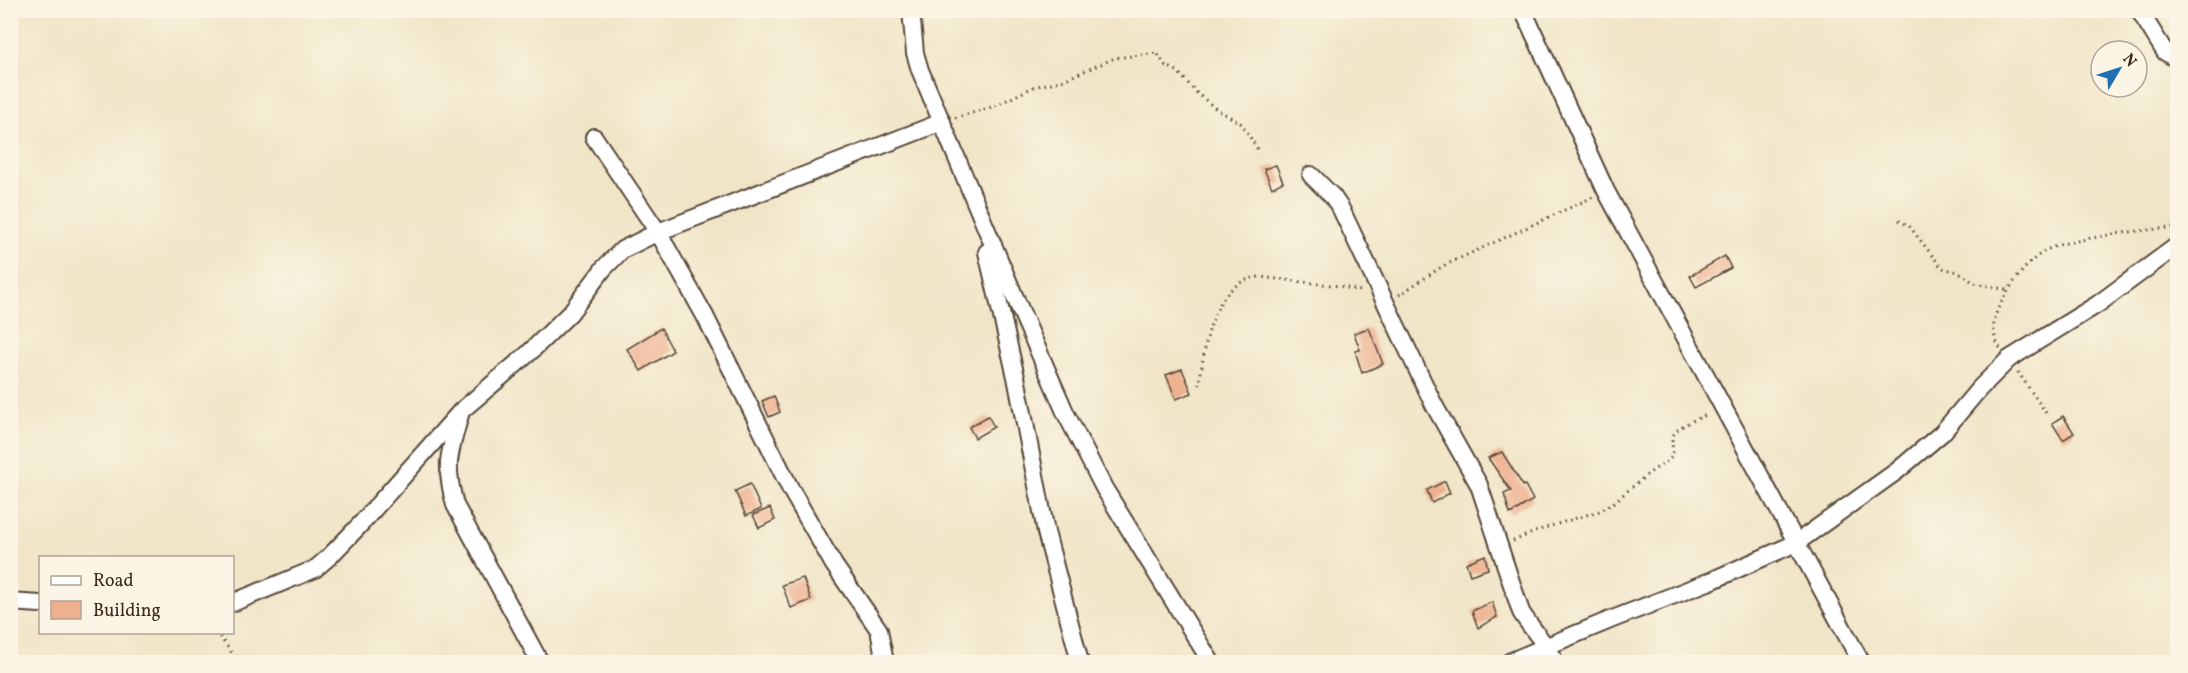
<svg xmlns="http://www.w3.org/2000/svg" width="2188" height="673" viewBox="0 0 2188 673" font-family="Vollkorn,serif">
	<rect width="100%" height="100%" fill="#fcf5e5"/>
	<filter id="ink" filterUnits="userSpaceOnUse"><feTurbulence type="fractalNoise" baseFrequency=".0167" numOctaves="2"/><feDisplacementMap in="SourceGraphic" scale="12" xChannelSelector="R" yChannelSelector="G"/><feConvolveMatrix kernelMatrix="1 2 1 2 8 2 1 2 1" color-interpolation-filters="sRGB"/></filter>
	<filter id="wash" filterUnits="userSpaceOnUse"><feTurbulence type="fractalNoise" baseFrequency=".008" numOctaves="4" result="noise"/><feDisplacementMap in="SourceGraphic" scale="24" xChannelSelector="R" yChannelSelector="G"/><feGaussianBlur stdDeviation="1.35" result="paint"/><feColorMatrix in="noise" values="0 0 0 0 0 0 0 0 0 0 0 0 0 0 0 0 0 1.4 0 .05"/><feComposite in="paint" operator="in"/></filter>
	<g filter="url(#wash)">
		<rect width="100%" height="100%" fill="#f0e5c7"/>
		<g id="blocks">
			<g fill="#eeb190">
				<polygon points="1276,165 1283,182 1272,188 1264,169"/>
				<polygon points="1725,256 1731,268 1696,287 1690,276"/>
				<polygon points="661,328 673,351 641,371 627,349"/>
				<polygon points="1369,328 1383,364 1362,373 1355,351 1360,350 1354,333"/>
				<polygon points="1182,369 1192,393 1176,399 1166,375"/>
				<polygon points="774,396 780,412 769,417 762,401"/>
				<polygon points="988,416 994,427 975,438 969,427"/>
				<polygon points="2063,416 2074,433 2063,440 2052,423"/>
				<polygon points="1502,452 1523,486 1525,485 1533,500 1510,514 1504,494 1511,491 1488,458"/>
				<polygon points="1445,481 1450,493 1432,503 1427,490"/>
				<polygon points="750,484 761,509 746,516 735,491"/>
				<polygon points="770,508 775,520 759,528 753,515"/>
				<polygon points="1485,555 1488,569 1470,575 1466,563"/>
				<polygon points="803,578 811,600 791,608 782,585"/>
				<polygon points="1492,602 1497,617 1478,628 1472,611"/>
			</g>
		</g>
	</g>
	<g filter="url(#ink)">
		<use href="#blocks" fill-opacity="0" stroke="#564637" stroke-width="1.5"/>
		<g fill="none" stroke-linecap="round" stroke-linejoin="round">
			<g stroke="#564637" stroke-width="20">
				<g id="minor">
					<polyline points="911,10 915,53 920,70 1014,295 1066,414 1104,488 1211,662"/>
					<polyline points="1523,10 1606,191 1861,662"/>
					<polyline points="2139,10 2165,52 2178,60"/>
					<polyline points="594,137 658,232 705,316 791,490 834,565 879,630 885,662"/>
					<path d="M1311 175 1333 197 1341 209 1434 405 1479 485 1521 612C1532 630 1546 643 1555 662"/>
					<polyline points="987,252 1016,377 1046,532 1080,662"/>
					<path d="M460 415C449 455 444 464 455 505L540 662"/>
					<polyline points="10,602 40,604"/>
					<polyline points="232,603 315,569 329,557 358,527 461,411 529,353 570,313 604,268 622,250 658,232 942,122"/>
					<polyline points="1509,662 1610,620 1713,580 1796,543 1897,471 1942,433 1979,389 2009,359 2098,304 2178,245"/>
				</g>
			</g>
			<g stroke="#564637" stroke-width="3" stroke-dasharray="1.5 4.5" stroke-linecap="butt">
				<polyline points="955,118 995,106 1033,87 1061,81 1115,58 1157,53 1165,65 1177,71 1197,93 1215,108 1242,124 1258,150"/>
				<polyline points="1899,220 1910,227 1942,268 1959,272 1974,283 2008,290"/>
				<polyline points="1399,295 1443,266 1593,197"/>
				<path d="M2000 348C1990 333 1993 316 2002 301 2012 283 2029 259 2047 250 2058 244 2070 242 2082 240 2114 233 2145 230 2178 227"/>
				<polyline points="2018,372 2046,413"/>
				<path d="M1199 385C1205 348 1210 281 1260 277L1339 286 1364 292"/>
				<path d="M1513 541 1545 528 1599 511 1613 503 1649 473 1670 459C1674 452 1672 446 1672 439 1674 426 1698 419 1708 414"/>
				<polyline points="216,632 239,662"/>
			</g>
			<use href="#minor" stroke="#fff" stroke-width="16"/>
		</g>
	</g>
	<rect width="2188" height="673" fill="none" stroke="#fcf5e5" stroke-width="36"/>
	<rect x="39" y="556" width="195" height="78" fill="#fcf5e5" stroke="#afa495" stroke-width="1.5"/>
	<rect x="51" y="576" width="30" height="9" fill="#ffffff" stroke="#afa495" stroke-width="1.5"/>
	<text x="93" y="586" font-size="18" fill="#3b2a1e">Road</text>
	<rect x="51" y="601" width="30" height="18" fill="#eeb190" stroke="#afa495" stroke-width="1.5"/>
	<text x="93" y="616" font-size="18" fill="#3b2a1e">Building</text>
	<g transform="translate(2119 69) rotate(51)"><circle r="28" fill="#fcf5e5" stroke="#afa495" stroke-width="1.5"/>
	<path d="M0-4.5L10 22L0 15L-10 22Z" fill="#1f6fb2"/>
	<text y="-9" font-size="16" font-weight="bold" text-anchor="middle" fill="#3b2a1e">N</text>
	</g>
</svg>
